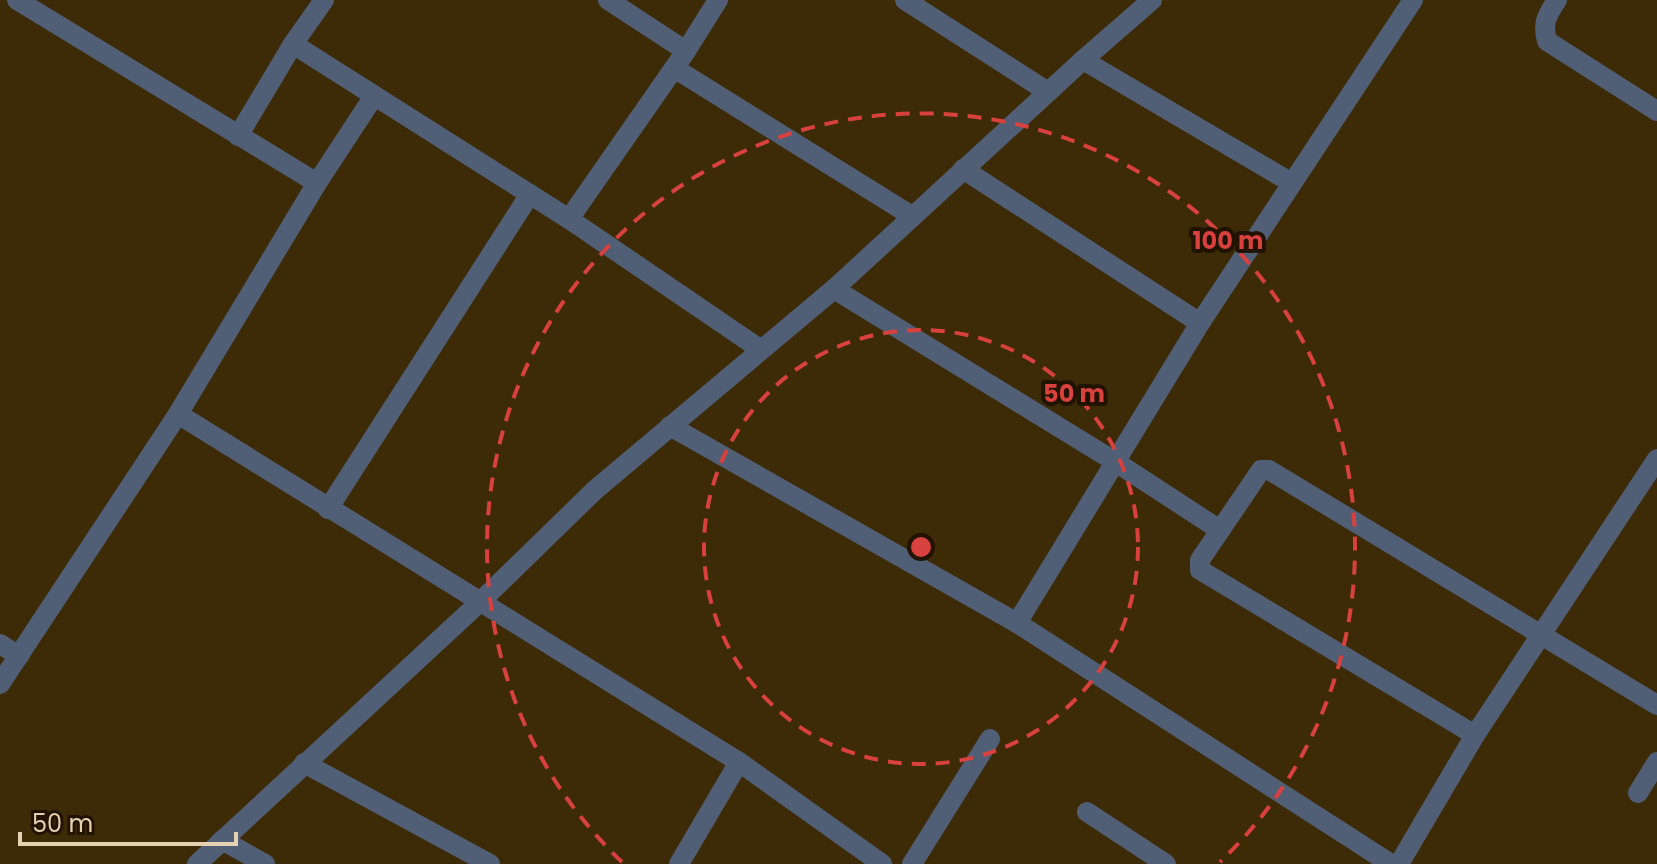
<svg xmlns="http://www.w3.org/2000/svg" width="1657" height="864" viewBox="0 0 1657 864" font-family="Poppins,sans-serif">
	<rect width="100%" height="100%" fill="#3d2a06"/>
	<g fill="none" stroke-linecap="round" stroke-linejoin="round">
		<g stroke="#505f76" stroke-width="20">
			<polyline points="17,0 317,183"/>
			<polyline points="608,0 686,51"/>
			<polyline points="905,0 1048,92"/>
			<path d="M1557 0C1547 15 1542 23 1547 41L1657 111"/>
			<polyline points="293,44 569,219 760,349"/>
			<polyline points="1083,60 1292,183"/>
			<polyline points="674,68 912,216"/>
			<polyline points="238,136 293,44 324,0"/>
			<polyline points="963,169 1200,323"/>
			<polyline points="569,219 686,51 718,0"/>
			<polyline points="834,289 1114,461 1220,530"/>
			<polyline points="178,414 739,762 882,864"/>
			<polyline points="670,426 1017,623 1391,864"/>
			<polyline points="328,509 530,194"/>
			<polyline points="1017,623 1200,323 1413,0"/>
			<polyline points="0,644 19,656"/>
			<polyline points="0,684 178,414 317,183 374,96"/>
			<polyline points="1475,735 1200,570 1200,560 1261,470 1269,470 1657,705"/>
			<polyline points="304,763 490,864"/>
			<polyline points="1638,793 1657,762"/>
			<polyline points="1087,812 1166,864"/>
			<polyline points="222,840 265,864"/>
			<polyline points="197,864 480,602 595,490 834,289 1083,60 1152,0"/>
			<polyline points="679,864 739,762"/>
			<polyline points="912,864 990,739"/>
			<polyline points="1399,864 1475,735 1657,459"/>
		</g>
	</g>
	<g fill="none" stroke="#d8413d" stroke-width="4" stroke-dasharray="14 10">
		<circle cx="921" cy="547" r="217"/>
		<path d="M622 862A434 434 0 1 1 1220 862"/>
	</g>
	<circle cx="921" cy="547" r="12" fill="#d8413d" stroke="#211300" stroke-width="4"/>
	<g font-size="24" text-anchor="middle" font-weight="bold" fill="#d8413d" stroke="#211300" stroke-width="8" stroke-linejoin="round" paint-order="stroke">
		<text x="1228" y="249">100 m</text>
		<text x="1074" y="402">50 m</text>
	</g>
	<path d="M20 832v12h216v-12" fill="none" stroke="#e5d1b2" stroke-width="4"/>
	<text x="32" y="832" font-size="24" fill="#e5d1b2" stroke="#211300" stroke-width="6" paint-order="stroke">50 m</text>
</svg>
